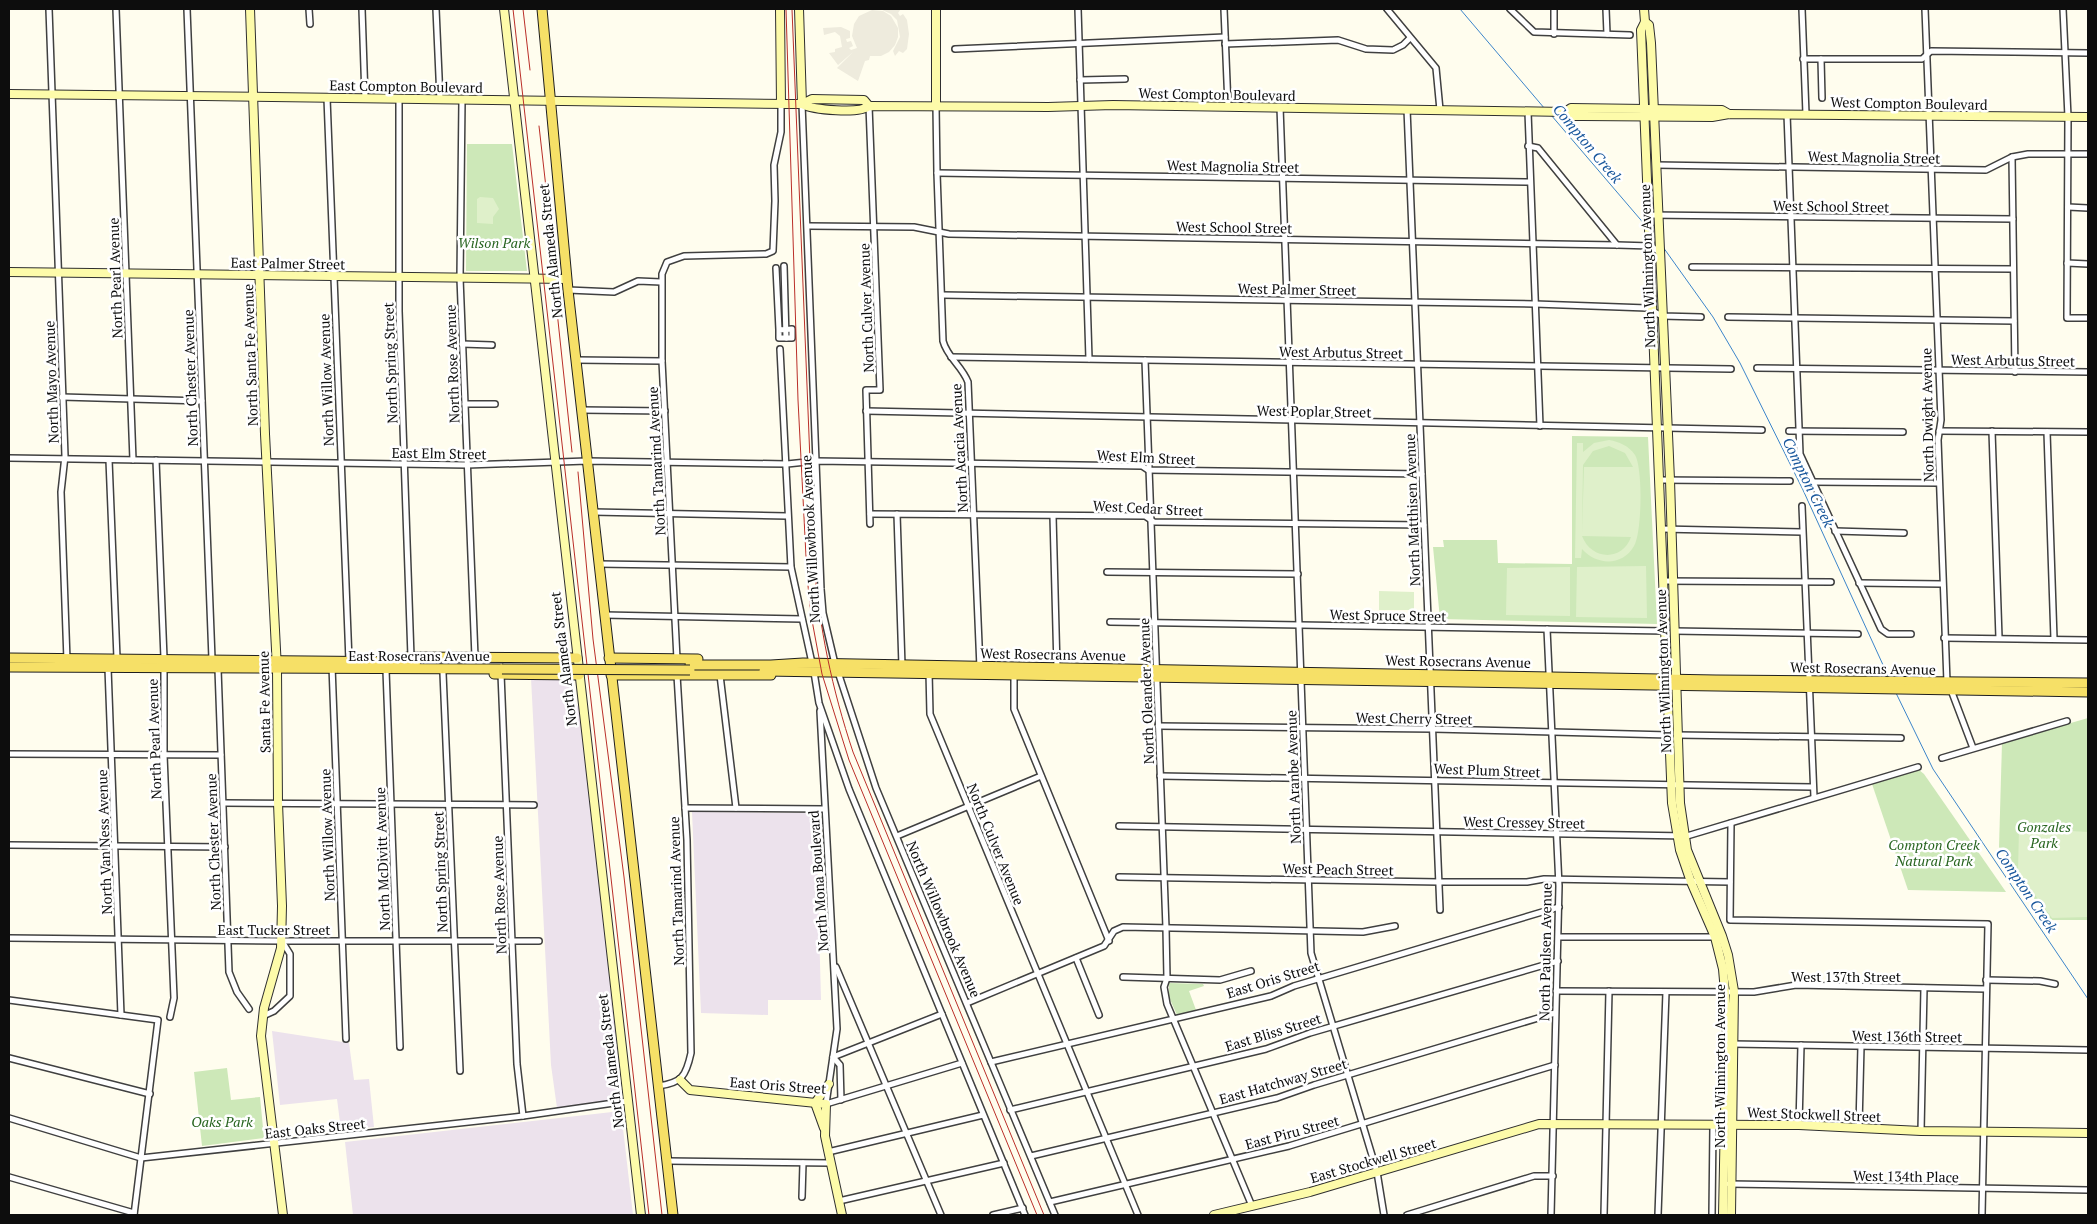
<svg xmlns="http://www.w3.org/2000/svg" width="2097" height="1224" viewBox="0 0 2097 1224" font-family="'PT Serif',serif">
	<rect width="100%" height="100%" fill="#fffdee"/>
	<g fill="#ece2ec">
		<polygon points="531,678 572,679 576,703 582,714 622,1099 557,1108 551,1065"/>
		<polygon points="692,812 816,813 821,1000 768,1000 768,1015 701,1013"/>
		<polygon points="272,1031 349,1043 354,1080 369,1079 374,1127 341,1130 337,1099 280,1105"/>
		<polygon points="621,1111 633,1215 353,1215 345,1142"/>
	</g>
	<g fill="#cde8b8">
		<polygon points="467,144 512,144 527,271 466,271"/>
		<polygon points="1572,436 1648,437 1657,624 1440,619 1433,547 1444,547 1443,540 1497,540 1498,563 1572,564"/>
		<polygon points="2088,718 2088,920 2049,920 1999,847 2002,743"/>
		<polygon points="1919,770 1924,774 2006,892 1908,890 1872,784"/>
		<polygon points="1169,983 1203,984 1204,986 1189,991 1196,1010 1177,1015 1169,997"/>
		<polygon points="227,1068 231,1100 260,1097 264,1138 202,1146 194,1072"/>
	</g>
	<g fill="#dff0ca" fill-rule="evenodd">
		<polygon points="480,197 493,198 499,209 493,217 493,224 477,223 477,199"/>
		<path d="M1609 440C1620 442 1629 446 1635 455 1643 468 1642 533 1634 546 1622 567 1596 565 1582 549L1581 558H1575L1577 443H1583V452L1594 443ZM1609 446 1625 453 1633 467H1584L1582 534 1583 465 1593 451ZM1582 536 1631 537C1622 562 1591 560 1582 536Z"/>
		<polygon points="1646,566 1647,618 1576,617 1577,567"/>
		<polygon points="1570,567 1570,616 1506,615 1507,568"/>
		<polygon points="1379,591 1414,592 1414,610 1379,610"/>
		<polygon points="2019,828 2088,832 2088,917 2052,918 2018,872"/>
	</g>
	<g fill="#eeebdd">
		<polygon points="880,9 899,9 900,10 898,13 900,16 903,14 907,20 909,34 907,49 903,53 899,51 895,56 893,51 900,37 897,20 891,14"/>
		<polygon points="872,10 883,11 891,16 898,28 898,37 895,45 889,52 881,56 870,56 869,60 865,61 858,81 837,68 853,52 838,65 829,53 835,52 835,49 842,47 840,36 835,32 824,35 823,28 841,27 850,31 850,38 846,39 847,42 851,41 853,46 849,48 851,50 857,48 852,36 854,24 859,16"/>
	</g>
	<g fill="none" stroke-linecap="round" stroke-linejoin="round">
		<g stroke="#3c85ca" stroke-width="1">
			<polyline points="1460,9 1545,109"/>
			<polyline points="1551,115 1646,226"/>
			<polyline points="1663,247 1713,317 1740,363 1803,490 1889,678"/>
			<polyline points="1896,693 1933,769 2088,999"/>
		</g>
		<g stroke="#404040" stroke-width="8">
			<g id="street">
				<polyline points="49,9 65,456 61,492 67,660"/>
				<polyline points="116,9 133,460"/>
				<polyline points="187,9 212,659"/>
				<polyline points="309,9 310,24"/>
				<polyline points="362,9 365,98"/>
				<polyline points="436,9 440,99"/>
				<polyline points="1078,9 1089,359"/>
				<polyline points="1224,9 1228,106"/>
				<polyline points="1387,9 1436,68 1440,110"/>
				<polyline points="1510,9 1534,32 1630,35"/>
				<polyline points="1554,9 1554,34"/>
				<polyline points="1606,9 1607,34"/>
				<polyline points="1802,9 1806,114"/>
				<polyline points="1925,9 1941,420 1938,440 1947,682"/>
				<polyline points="2063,9 2068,117 2067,318 2088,318"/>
				<polyline points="1225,44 1338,40 1366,49 1393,50 1403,45 1410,38"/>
				<polyline points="955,49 1225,37"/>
				<polyline points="1803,59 1922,59 1931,51 2088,53"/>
				<polyline points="1821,59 1822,98"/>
				<polyline points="1080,80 1125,79"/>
				<polyline points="327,98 349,661"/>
				<polyline points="399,99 399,311 411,657"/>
				<polyline points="462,100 460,278 475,657"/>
				<polyline points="802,104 821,589 823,613 835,664"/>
				<polyline points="869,106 880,390 866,390 870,524"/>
				<path d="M936 106 937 173 943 341C947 357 962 366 968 382L980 668"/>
				<polyline points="1280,107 1311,953 1377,1172 1384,1215"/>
				<polyline points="1407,109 1440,910"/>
				<polyline points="1528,112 1540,426"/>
				<polyline points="1787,114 1800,454 1881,629 1888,634 1911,634"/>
				<polyline points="1528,146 1538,148 1617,245"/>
				<polyline points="2012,157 2015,372"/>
				<polyline points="1656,165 1986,170 2012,157 2028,154 2088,154"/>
				<polyline points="937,173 1530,182"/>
				<polyline points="2068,207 2088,208"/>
				<polyline points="1650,215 2013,219"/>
				<polyline points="808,226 914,227 949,234 1617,245 1651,246 1659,252"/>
				<polyline points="2067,263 2088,264"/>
				<polyline points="784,266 786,338"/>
				<polyline points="1692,267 2013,269"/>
				<polyline points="776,268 779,330 779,338 792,338 792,329 779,330"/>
				<polyline points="568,290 614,292 638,281 661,282"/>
				<polyline points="942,295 1535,304 1647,308 1662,316 1701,317"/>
				<polyline points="1728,317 2014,321"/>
				<polyline points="462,344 492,345"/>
				<polyline points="780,349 791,567 812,663"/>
				<polyline points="951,357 1731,369"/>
				<polyline points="576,360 662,361"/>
				<polyline points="1145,360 1166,928 1167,978 1164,987 1167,1004 1252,1206"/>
				<polyline points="1757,368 2088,372"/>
				<polyline points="62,397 202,401"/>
				<polyline points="465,404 495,404"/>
				<polyline points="581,410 665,411"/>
				<polyline points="866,411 1762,430"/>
				<polyline points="1789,431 1903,432"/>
				<polyline points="1939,431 2088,432"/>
				<polyline points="1992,431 1999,638"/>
				<polyline points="2047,432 2054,639"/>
				<polyline points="9,458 467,465 587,461 787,464 816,461 1142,466 1148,470 1422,474"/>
				<polyline points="109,460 117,658"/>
				<polyline points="156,460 164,658 164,755 174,998 170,1017"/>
				<polyline points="1659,480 1790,481"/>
				<polyline points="1812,482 1939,483"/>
				<polyline points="1802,506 1814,797"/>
				<polyline points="593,512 787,516"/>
				<polyline points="870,514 1145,516 1154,522 1424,525"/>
				<polyline points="897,514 902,666"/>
				<polyline points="1053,516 1057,668"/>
				<polyline points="1661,529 1802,532"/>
				<polyline points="1835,531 1904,533"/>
				<polyline points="599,564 791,567"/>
				<polyline points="1107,572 1298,574"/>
				<polyline points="1663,581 1831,582"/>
				<polyline points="1859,583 1942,584"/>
				<polyline points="604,615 802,619"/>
				<polyline points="1110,622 1666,631"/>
				<polyline points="1547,629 1559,886 1551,1215"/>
				<polyline points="1674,631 1858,634"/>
				<polyline points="1944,638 2088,640"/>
				<polyline points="677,659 662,361 662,274 667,262 684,256 766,254 773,251 775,201 774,165 781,132 781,104"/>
				<polyline points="332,666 346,1039"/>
				<polyline points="108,668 121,1015"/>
				<polyline points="218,669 229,972 237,992 249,1009"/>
				<polyline points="386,670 400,1047"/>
				<polyline points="814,672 819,703 849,789 1025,1215"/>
				<polyline points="838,672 876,788 1055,1215"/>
				<polyline points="929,672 930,714 1138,1215"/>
				<polyline points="443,673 460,1071"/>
				<polyline points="1014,673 1014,709 1109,941"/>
				<polyline points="501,674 517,1064 523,1116"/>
				<polyline points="720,675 736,808"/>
				<polyline points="1951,690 1973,748"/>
				<polyline points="820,711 837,1029 826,1104 962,1063"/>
				<polyline points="1158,726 1433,729 1669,735"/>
				<polyline points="1677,735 1901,738"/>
				<polyline points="9,754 221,755"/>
				<polyline points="1942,758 2067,721"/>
				<polyline points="1160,776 1812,787"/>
				<polyline points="224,803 534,805"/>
				<polyline points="685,808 824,809"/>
				<polyline points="1731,823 1730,920 1988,924 1982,1215"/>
				<polyline points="1119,826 1687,836 1918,767"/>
				<polyline points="897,836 1041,776"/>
				<polyline points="9,845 225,847"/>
				<polyline points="1119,877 1439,882 1527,882 1544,879 1730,882"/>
				<polyline points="1559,937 1717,937"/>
				<polyline points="9,938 282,941 539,941"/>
				<polyline points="1076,958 1099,1015"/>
				<polyline points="836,967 941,1215"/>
				<polyline points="1123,977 1220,980 1251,971"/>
				<polyline points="1986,980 2040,981 2055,984"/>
				<polyline points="1556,991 1754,992 1796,985 1986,989"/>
				<polyline points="9,1000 158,1020 134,1215"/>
				<polyline points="967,1003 1104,946 1114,931 1123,927 1363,932 1395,926"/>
				<polyline points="263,1016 274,1011 290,996 290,954 282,941"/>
				<polyline points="1732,1044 2088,1050"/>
				<polyline points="9,1058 150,1094"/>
				<polyline points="991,1062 1271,996 1294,986 1559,907"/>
				<path d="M658 1086C682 1083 686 1076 691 1053L687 840 677 675"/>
				<polyline points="841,1100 840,1065 833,1057 942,1014"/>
				<polyline points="1010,1110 1266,1049 1310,1033 1558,961"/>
				<polyline points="9,1118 141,1158 523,1116 628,1101"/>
				<polyline points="1799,1125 1801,1045"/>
				<polyline points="1859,1126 1861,1046"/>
				<polyline points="1921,1131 1924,988"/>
				<polyline points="828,1152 983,1115"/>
				<polyline points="1031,1156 1277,1098 1314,1085 1555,1013"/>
				<polyline points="668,1161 830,1163"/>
				<polyline points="9,1177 134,1213"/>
				<polyline points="1729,1184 2088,1190"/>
				<polyline points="802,1197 803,1163"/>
				<polyline points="839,1201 1004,1163"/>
				<polyline points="1050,1202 1289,1146 1555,1065"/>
				<polyline points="993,1215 1023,1208"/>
				<polyline points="1407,1215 1534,1176 1553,1176"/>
				<polyline points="1604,1215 1609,991"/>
				<polyline points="1658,1215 1666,992"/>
				<polyline points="1712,1215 1713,1126"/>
			</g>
		</g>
		<g stroke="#2f2f2f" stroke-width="10">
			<g id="secondary">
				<polyline points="250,9 265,434 277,669 278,803 282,906 281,948 264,1008 261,1036 283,1215"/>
				<polyline points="504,9 641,1215"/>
				<polyline points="780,9 781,104"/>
				<polyline points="799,9 802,104"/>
				<polyline points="936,9 936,106"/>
				<polyline points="1644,9 1645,22 1641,30 1672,803 1680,850 1691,882 1715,937 1723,969 1727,1015 1723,1215"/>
				<polyline points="1645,22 1649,25 1651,43 1670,480 1680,803 1687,850 1722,936 1728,955 1734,991 1731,1215"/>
				<path d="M9 94C269 97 529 99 789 104H802L812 99 864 100 869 106"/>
				<path d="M802 104C813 110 860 114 869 106L1048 107 1113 105 1565 112 1571 116H1583L1712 117 1729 114 2088 117"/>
				<polyline points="1565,112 1571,108 1722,110 1729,114"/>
				<polyline points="9,272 567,279"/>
				<polyline points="680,1080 690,1090 826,1104 825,1136 842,1215"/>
				<polyline points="824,1128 815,1103 829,1084"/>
				<polyline points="1214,1215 1310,1192 1539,1124 1799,1125 1921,1131 2088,1133"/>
			</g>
		</g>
		<g stroke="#1e1e1e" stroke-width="11">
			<g id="primary">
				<polyline points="542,9 568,290 673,1215"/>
				<polyline points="407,657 577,658"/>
				<polyline points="9,658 416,662"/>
				<polyline points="609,658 698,659"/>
				<polyline points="690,665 771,665 803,663 1716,680 2088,683"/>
				<polyline points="9,667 502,669"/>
				<polyline points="764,671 2088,692"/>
				<polyline points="494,674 579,675"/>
				<polyline points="611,675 771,675"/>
			</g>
		</g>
		<use href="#street" stroke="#fff" stroke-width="5"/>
		<use href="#secondary" stroke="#fdfbaa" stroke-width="8"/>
		<use href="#primary" stroke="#f6e067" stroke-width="9"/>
		<polyline stroke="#ba2e28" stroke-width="1" points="786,9 798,400 807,576 811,615 822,674 849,760 1037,1215"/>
		<g stroke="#ba2e28" stroke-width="1">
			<polyline points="513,9 649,1215"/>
			<polyline points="523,9 530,70"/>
			<path d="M792 9 814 561C819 627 832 689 853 752L1044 1215"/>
			<polyline points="539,126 554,258"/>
			<polyline points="556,302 572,452"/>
			<polyline points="578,472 593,639 624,877 662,1215"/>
		</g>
		<g stroke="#1e1e1e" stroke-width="11" stroke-linecap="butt">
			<polyline id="primary-bridge" points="502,669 690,670"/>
		</g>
		<use href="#primary-bridge" stroke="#f6e067" stroke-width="9"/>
	</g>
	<g text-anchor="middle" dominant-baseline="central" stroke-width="5" stroke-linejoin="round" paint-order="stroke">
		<g font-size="14" fill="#0d0d0d" stroke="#fff">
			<text transform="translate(406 86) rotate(1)">East Compton Boulevard</text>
			<text transform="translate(1217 94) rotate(1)">West Compton Boulevard</text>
			<text transform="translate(1909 103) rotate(1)">West Compton Boulevard</text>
			<text transform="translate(1874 157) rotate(1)">West Magnolia Street</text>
			<text transform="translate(1233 166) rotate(1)">West Magnolia Street</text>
			<text transform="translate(1831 206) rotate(1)">West School Street</text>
			<text transform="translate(1234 227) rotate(1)">West School Street</text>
			<text transform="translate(550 251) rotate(-96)">North Alameda Street</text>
			<text transform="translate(288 263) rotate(1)">East Palmer Street</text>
			<text transform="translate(1647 266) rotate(-92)">North Wilmington Avenue</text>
			<text transform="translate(115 278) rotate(-92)">North Pearl Avenue</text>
			<text transform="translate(1297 289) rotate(1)">West Palmer Street</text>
			<text transform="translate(866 308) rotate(-92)">North Culver Avenue</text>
			<text transform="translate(1341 352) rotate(1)">West Arbutus Street</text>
			<text transform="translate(250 355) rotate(-92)">North Santa Fe Avenue</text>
			<text transform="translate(2013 360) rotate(1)">West Arbutus Street</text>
			<text transform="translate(390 363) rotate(-92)">North Spring Street</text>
			<text transform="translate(452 364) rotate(-92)">North Rose Avenue</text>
			<text transform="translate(190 378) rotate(-92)">North Chester Avenue</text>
			<text transform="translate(326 380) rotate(-92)">North Willow Avenue</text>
			<text transform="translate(51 382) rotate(-92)">North Mayo Avenue</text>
			<text transform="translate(1314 411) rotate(1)">West Poplar Street</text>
			<text transform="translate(1927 415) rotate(-91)">North Dwight Avenue</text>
			<text transform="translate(959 448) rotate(-93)">North Acacia Avenue</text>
			<text transform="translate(439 453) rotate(1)">East Elm Street</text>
			<text transform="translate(1146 457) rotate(3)">West Elm Street</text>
			<text transform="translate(656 461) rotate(-93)">North Tamarind Avenue</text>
			<text transform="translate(1148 508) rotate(3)">West Cedar Street</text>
			<text transform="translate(1412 510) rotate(-92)">North Matthisen Avenue</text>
			<text transform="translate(810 539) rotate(-93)">North Willowbrook Avenue</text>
			<text transform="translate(1388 615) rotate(1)">West Spruce Street</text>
			<text transform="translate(1053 654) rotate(1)">West Rosecrans Avenue</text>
			<text x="419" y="655">East Rosecrans Avenue</text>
			<text transform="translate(563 659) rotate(-97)">North Alameda Street</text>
			<text transform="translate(1458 661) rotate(1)">West Rosecrans Avenue</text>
			<text transform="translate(1863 668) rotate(1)">West Rosecrans Avenue</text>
			<text transform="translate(1663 671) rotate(-92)">North Wilmington Avenue</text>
			<text transform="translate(1146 691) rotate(-92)">North Oleander Avenue</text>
			<text transform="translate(264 702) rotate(-91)">Santa Fe Avenue</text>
			<text transform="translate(1414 718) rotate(1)">West Cherry Street</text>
			<text transform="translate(154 739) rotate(-92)">North Pearl Avenue</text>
			<text transform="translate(1487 770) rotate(2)">West Plum Street</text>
			<text transform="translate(1293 777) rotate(-92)">North Aranbe Avenue</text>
			<text transform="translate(1524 822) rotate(1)">West Cressey Street</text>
			<text transform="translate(327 835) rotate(-92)">North Willow Avenue</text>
			<text transform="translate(104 842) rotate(-92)">North Van Ness Avenue</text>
			<text transform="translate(213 842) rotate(-92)">North Chester Avenue</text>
			<text transform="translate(996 844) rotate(68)">North Culver Avenue</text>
			<text transform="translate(382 859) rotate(-92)">North McDivitt Avenue</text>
			<text transform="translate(1338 869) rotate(1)">West Peach Street</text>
			<text transform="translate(440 872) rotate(-92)">North Spring Street</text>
			<text transform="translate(818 881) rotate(-94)">North Mona Boulevard</text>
			<text transform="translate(676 891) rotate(-92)">North Tamarind Avenue</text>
			<text transform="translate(499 895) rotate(-92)">North Rose Avenue</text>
			<text transform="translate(944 919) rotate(67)">North Willowbrook Avenue</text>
			<text x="274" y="929">East Tucker Street</text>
			<text transform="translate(1545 952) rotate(-89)">North Paulsen Avenue</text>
			<text x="1846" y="976">West 137th Street</text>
			<text transform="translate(1273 979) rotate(-17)">East Oris Street</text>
			<text transform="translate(1273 1032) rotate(-17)">East Bliss Street</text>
			<text transform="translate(1907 1036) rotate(1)">West 136th Street</text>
			<text transform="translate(610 1061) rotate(-97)">North Alameda Street</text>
			<text transform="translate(1719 1066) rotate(-90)">North Wilmington Avenue</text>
			<text transform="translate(1283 1081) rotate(-16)">East Hatchway Street</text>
			<text transform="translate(778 1085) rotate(4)">East Oris Street</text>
			<text transform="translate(1814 1114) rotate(2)">West Stockwell Street</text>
			<text transform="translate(315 1128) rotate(-6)">East Oaks Street</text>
			<text transform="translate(1292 1132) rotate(-15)">East Piru Street</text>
			<text transform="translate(1373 1160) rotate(-16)">East Stockwell Street</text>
			<text transform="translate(1906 1176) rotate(1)">West 134th Place</text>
		</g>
		<g font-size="14" font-style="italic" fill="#27641f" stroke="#fff">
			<text x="494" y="242">Wilson Park</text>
			<text x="2044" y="826">Gonzales<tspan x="2044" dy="16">Park</tspan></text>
			<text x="1934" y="844">Compton Creek<tspan x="1934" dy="16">Natural Park</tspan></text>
			<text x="222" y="1121">Oaks Park</text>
		</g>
		<g font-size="15" font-style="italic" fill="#19579c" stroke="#fff">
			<text transform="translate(1588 143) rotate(50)">Compton Creek</text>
			<text transform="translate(1809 482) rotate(64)">Compton Creek</text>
			<text transform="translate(2027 890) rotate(56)">Compton Creek</text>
		</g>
	</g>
	<rect width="2097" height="1224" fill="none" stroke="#0d0d0d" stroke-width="20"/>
</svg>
